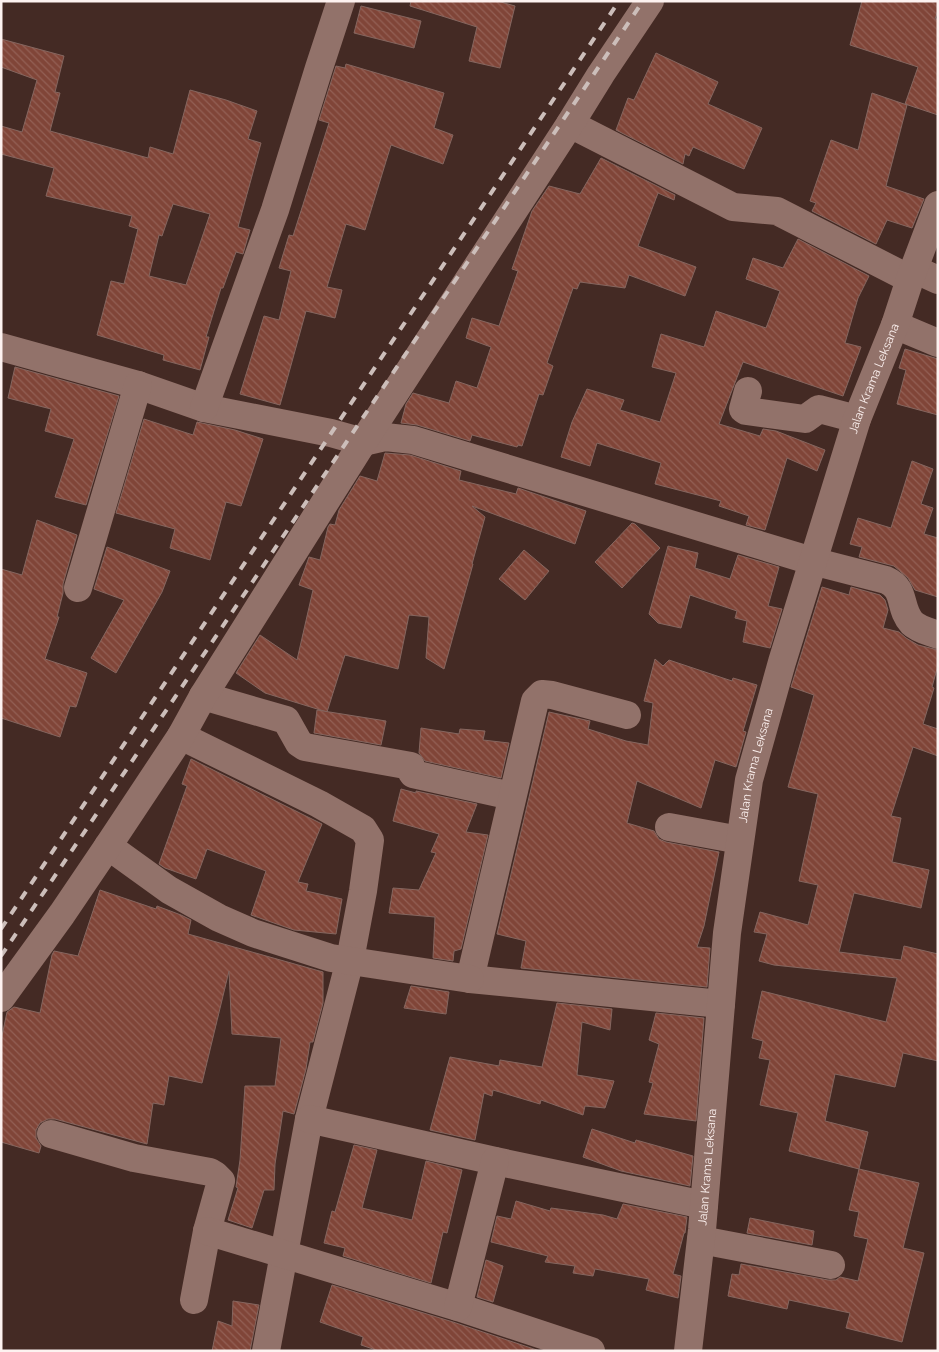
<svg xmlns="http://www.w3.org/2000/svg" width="939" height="1352" viewBox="0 0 939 1352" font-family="Raleway,sans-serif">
	<defs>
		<pattern id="building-back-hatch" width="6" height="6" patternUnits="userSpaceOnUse" patternTransform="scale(1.25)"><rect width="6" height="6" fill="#804538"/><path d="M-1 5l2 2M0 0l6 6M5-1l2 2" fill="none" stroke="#936055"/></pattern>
	</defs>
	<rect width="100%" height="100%" fill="#442a24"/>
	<g fill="url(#building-back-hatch)" stroke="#85665f" fill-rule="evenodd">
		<polygon points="411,1 497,1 515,6 500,68 469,61 477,27 410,6"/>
		<polygon points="862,1 938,1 938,10 935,19 938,19 938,115 905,104 918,67 850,45"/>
		<polygon points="361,6 421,21 414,48 354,33"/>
		<path d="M1 39 64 56 55 92 60 93 50 131 148 158 150 147 173 154 190 90 226 100 257 111 248 139 261 143 238 227 250 230 243 254 236 252 223 288H221L206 337H209L200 370 163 360 164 355 97 335 111 281 124 284 138 229 129 226 132 216 46 196 54 168 1 154V126L22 132 37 80 1 67ZM173 204 210 214 186 285 149 276 159 235 162 236Z"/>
		<polygon points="656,53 718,82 708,104 762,128 744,169 693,147 689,156 685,154 683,164 616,130 628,98 634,100"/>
		<polygon points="346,64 444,93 434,128 453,135 443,164 391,145 365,230 346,224 327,287 342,290 335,318 306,311 280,405 240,394 264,316 279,320 291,271 279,268 289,235 293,236 329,123 319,120 336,66 345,68"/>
		<polygon points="872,93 907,105 886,186 924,199 912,228 887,220 876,244 812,211 816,203 810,201 831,140 858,150"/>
		<polygon points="601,158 675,195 674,200 658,193 638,246 696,267 685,296 629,275 625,288 580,282 577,289 573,288 547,363 553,366 543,395 539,394 522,446 518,445 517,447 472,435 470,441 417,425 401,423 406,404 413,393 449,403 456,381 477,388 491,347 466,338 472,318 499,326 518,271 512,269 532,211 549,186 580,194"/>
		<polygon points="798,239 869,276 858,298 845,343 861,347 843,396 743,362 719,424 760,436 763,429 776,431 825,450 817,471 787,458 765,530 746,525 749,516 719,506 721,501 655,484 661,463 597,443 590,466 561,457 572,422 587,389 624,400 620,410 660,422 676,373 652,367 661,334 704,347 716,311 766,328 780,291 746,279 753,258 783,268"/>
		<polygon points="905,349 938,359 938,415 897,404 906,370 899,368"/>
		<polygon points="15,367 119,396 86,505 55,497 74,439 45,431 51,409 8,398"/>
		<polygon points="144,419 193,435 197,422 235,430 263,439 241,506 226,502 210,560 170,548 175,529 116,513"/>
		<polygon points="385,453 410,455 461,471 459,480 516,494 518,488 586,511 575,544 472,506 485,517 472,564 473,564 444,669 426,658 429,617 409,615 398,669 345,655 327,712 265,693 236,673 260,635 297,660 313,590 299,585 309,557 320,560 328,527 330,524 335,525 339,510 360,476 377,481"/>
		<polygon points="912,461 933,469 921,504 933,508 924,534 938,538 938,597 915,590 908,578 894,566 859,557 862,547 850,544 858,518 891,528"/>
		<polygon points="37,520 77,535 63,584 63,593 57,617 59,617 45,659 87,673 76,707 70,706 60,737 1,718 1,569 22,575"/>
		<polygon points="632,523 635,524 660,548 622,588 595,562"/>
		<polygon points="668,546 698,553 695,568 730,579 738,555 779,567 768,606 782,609 770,648 743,642 747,621 735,618 737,611 690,595 681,628 658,623 649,614"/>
		<polygon points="107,547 170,571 162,592 116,673 91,658 124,600 94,589"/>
		<polygon points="524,550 549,571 525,600 499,579"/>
		<polygon points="822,587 849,595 851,587 880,595 885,600 888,610 883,628 899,632 906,638 918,645 938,650 938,665 932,687 934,688 923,724 938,729 938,756 913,747 891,816 901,818 892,862 929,870 921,908 854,893 839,952 901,960 904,946 938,954 938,1061 903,1053 895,1087 835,1074 825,1121 868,1132 859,1169 789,1151 798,1113 760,1105 770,1060 759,1058 763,1041 752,1038 762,991 886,1022 897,978 774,965 759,961 767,934 754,932 760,912 808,925 818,885 799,881 818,794 788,787 814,695 791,687"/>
		<polygon points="655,659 663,666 669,660 732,681 733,678 757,685 743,731 746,732 736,767 715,760 701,808 637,781 627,823 654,831 659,839 666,842 719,852 704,926 697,947 710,948 707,987 521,968 526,941 497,934 549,712 590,721 588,729 626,741 648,745 653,703 644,701"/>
		<polygon points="317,710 386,721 381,745 314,733"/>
		<polygon points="421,728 459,734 460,729 485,731 483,740 509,743 501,778 425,761 419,753"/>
		<polygon points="191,759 322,824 298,882 308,884 306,891 342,899 336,934 294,930 251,915 266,871 207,849 196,879 165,868 159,864 187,786 182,784"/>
		<polygon points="401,789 416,793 416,791 477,804 466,832 488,835 461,949 454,951 453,961 433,958 435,917 389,913 393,888 419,890 436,853 431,852 439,834 393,821"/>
		<polygon points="100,890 156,909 157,906 181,915 191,920 188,934 323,972 323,1003 313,1042 310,1042 306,1069 294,1114 283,1111 275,1164 274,1190 264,1190 252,1228 228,1220 238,1188 236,1187 240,1160 245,1086 275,1086 281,1038 232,1034 229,971 202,1083 169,1076 164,1105 153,1103 147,1144 55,1119 48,1119 40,1123 36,1130 36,1138 41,1146 39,1153 1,1142 1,1041 7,1012 14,1007 40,1013 52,955 54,951 78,956"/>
		<polygon points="411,986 449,992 446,1014 404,1008"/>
		<polygon points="557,1003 612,1009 610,1030 582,1022 577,1075 614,1081 605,1108 585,1106 583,1115 541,1100 540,1104 493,1090 492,1096 484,1093 475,1140 430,1130 450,1057 499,1066 500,1060 542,1067"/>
		<polygon points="656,1013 704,1018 696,1121 644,1114 653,1083 649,1082 659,1044 649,1040"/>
		<polygon points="592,1129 635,1143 636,1140 693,1156 690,1186 621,1171 583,1157"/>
		<polygon points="354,1145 377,1150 362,1208 412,1220 426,1161 462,1170 447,1233 443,1232 431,1283 343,1256 345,1248 324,1243 332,1211 335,1212"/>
		<polygon points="859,1169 919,1183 903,1248 924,1253 902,1342 846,1328 850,1313 789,1300 787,1309 728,1296 732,1274 739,1275 741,1264 828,1280 836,1280 840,1277 858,1281 868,1239 854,1236 859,1212 849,1210"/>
		<polygon points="516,1201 550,1211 551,1208 603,1215 617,1219 623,1204 687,1217 685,1233 684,1233 673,1274 681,1276 678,1298 646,1290 649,1279 595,1269 593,1276 573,1273 575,1266 545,1262 548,1256 491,1242 497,1216 511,1219"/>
		<polygon points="750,1218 814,1231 812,1245 747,1233"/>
		<polygon points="486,1260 503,1266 493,1302 477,1297"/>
		<polygon points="332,1285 453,1322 540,1351 379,1351 361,1345 363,1337 320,1322"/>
		<polygon points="233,1301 259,1305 250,1351 212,1351 218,1321 232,1326"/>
	</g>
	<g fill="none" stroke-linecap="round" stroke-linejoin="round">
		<g stroke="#92726a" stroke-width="28">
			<polyline points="570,124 733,207 777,211 910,279"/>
			<polyline points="914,269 938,280"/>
			<polyline points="895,325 938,343"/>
			<path d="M1 347 138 385 204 408 331 433 363 442 385 437 413 440 812 561 886 580C907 589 898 608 912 623 918 629 930 632 938 635"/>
			<polyline points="748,391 743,409 746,411 805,419 819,409 857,419"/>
			<polyline points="204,408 275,210 319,68 341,1"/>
			<polyline points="78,588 138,385"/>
			<polyline points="203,696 286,720 299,743 305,747 411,766 411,771 413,774 512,796"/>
			<polyline points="627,715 552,695 542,694 535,701 470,979 721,1004"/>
			<polyline points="181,736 319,804 363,829 370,840 363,891 350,960 309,1119 266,1351"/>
			<polyline points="669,827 740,840"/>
			<polyline points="108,846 169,890 219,918 253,933 331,958 470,979"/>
			<polyline points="1,998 62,914 108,846 181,736 203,696 363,442 570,124 601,74 650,1"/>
			<polyline points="309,1119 495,1161 704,1205"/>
			<polyline points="51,1134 134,1158 210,1172 215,1175 221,1181 207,1231 194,1300"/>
			<polyline points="207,1231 458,1307 591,1351"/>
			<polyline points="701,1240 831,1265"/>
			<polyline points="458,1307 495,1161"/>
			<path id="s1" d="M688 1351 702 1230 727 933 749 780 782 662 857 419 895 325 910 279 938 205"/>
		</g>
		<g stroke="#ccbeba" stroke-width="4" stroke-dasharray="9 9" stroke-linecap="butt">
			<polyline points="1,929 619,1"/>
			<polyline points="1,956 643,1"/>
		</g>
	</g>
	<g text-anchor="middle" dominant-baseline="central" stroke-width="5" stroke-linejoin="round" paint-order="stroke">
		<g font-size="12" fill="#fdf2f0" stroke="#3a201a">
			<text stroke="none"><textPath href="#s1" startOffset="995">Jalan Krama Leksana</textPath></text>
			<text stroke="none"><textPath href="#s1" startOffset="590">Jalan Krama Leksana</textPath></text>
			<text stroke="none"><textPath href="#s1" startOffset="185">Jalan Krama Leksana</textPath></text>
		</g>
	</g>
	<rect width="939" height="1352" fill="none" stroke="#fdf2f0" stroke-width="5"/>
</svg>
